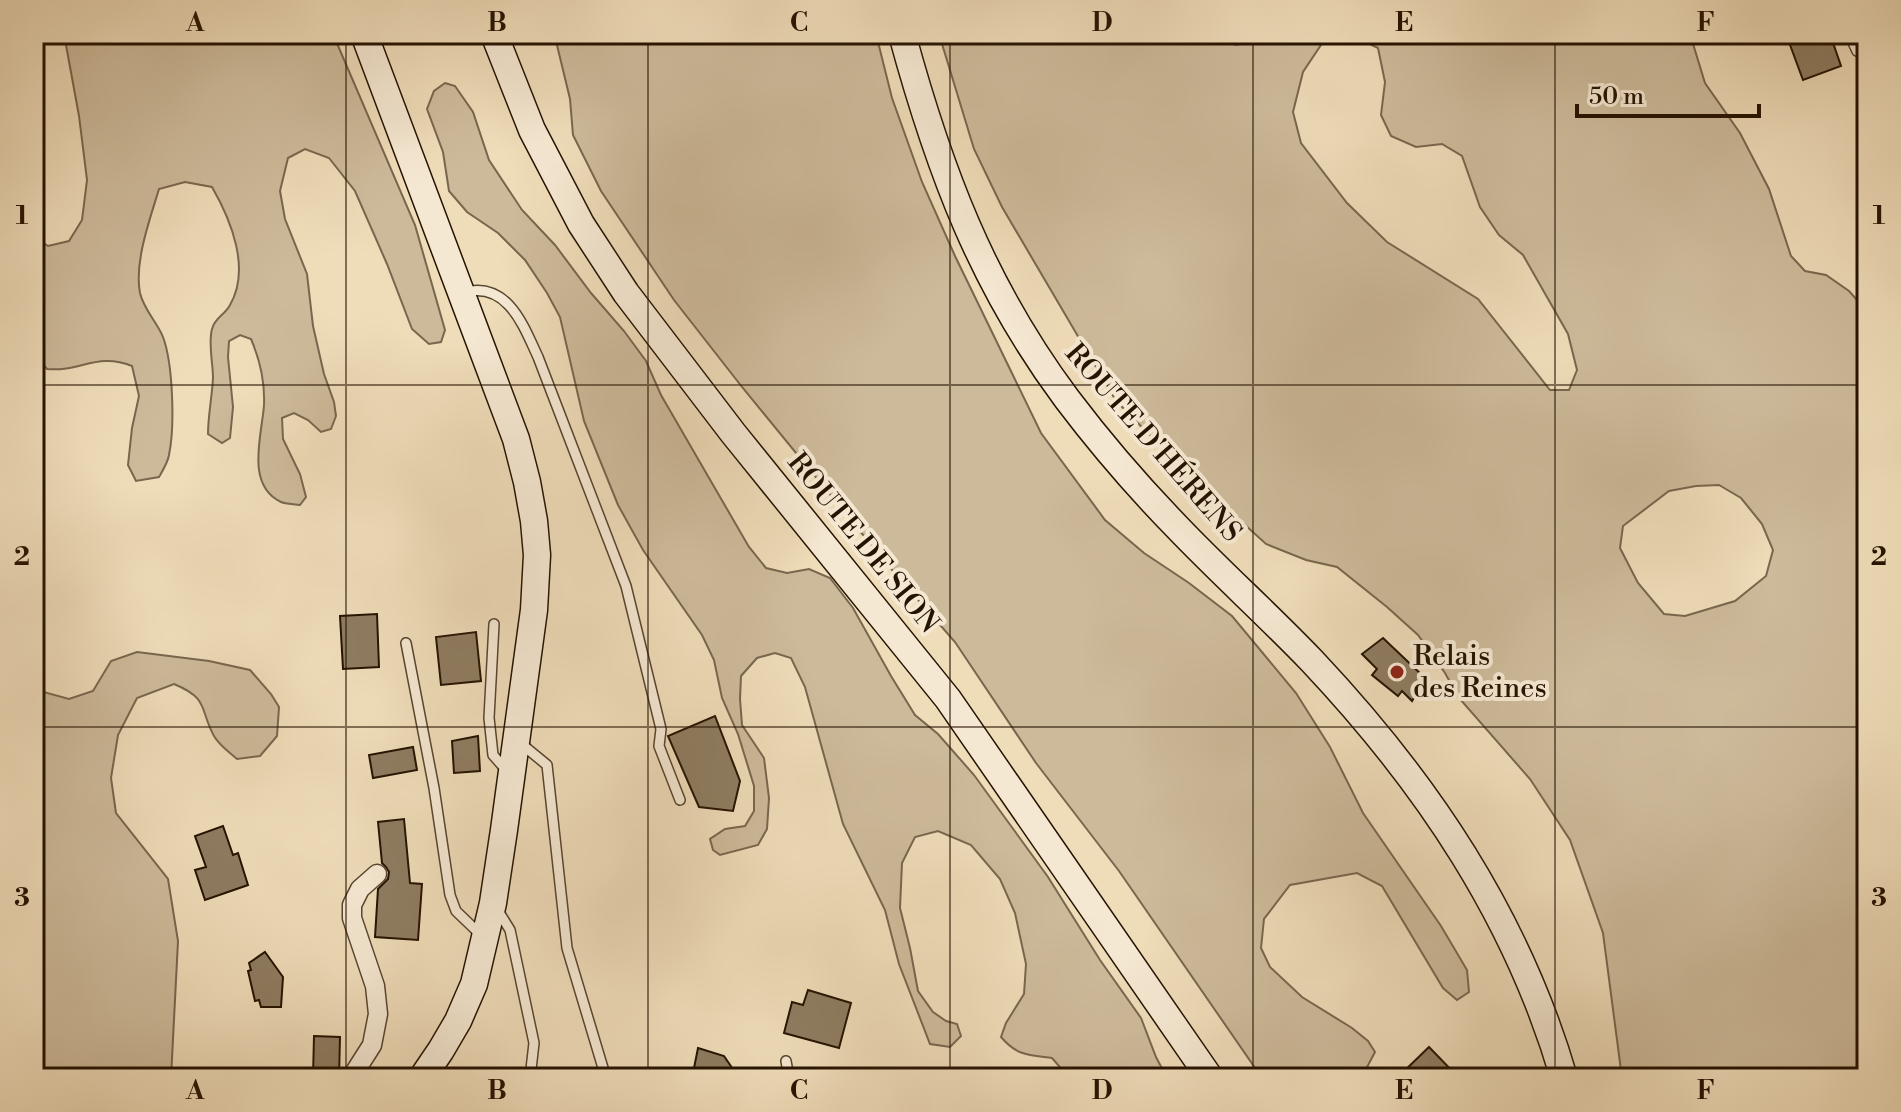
<svg xmlns="http://www.w3.org/2000/svg" width="1901" height="1112" viewBox="0 0 1901 1112" font-family="'Libre Bodoni',serif">
	<rect width="100%" height="100%" fill="#efdcb9"/>
	<filter id="stains"><feTurbulence type="fractalNoise" baseFrequency=".0025" numOctaves="4"/><feColorMatrix values="0 0 0 0 .2 0 0 0 0 .09 0 0 0 0 .02 0 0 0 .5 -.17"/></filter>
	<radialGradient id="worn" r=".72"><stop offset=".6" stop-color="#630" stop-opacity="0"/><stop offset="1" stop-color="#630" stop-opacity=".3"/></radialGradient>
	<g fill="#cdba9a" stroke="#79664e" stroke-width="2" fill-rule="evenodd">
		<path d="M70 34H333L415 225 445 330 441 342 429 344 412 329 387 264 355 191 329 158 305 149 288 158 280 191 285 219 307 274 313 326 324 374 334 402 336 416 331 429 321 432 308 420 294 413 282 418 283 439 300 474 306 497 300 505C295 504 286 504 281 502 245 485 262 435 264 405 265 382 260 360 251 339L240 335 229 341 228 357 233 407 230 438 222 443 208 434C208 416 212 397 213 378 213 363 208 344 212 329 215 317 225 315 230 305 251 269 231 220 212 187L185 182 159 189C150 219 134 262 140 293 144 310 157 322 163 337 173 364 175 426 169 455 168 462 163 470 159 477L136 481 128 465 132 428 139 396 132 366C97 352 81 372 47 369L36 356 34 237 48 246 69 241 82 220 87 180 79 116 66 45Z"/>
		<polygon points="550,34 876,34 892,98 922,182 955,256 1041,433 1105,520 1144,553 1189,583 1232,616 1296,693 1330,747 1363,813 1441,926 1467,970 1469,992 1457,1000 1443,988 1382,886 1357,873 1290,885 1264,919 1261,948 1270,967 1302,997 1352,1028 1368,1041 1375,1052 1365,1071 1350,1078 1262,1078 1119,871 1036,763 955,642 886,563 742,387 674,300 601,191 573,135 570,99 556,41"/>
		<path d="M939 34H1201L1205 37 1237 45 1265 34H1690L1705 83 1740 133 1769 189 1791 256 1805 271 1826 275 1849 291 1867 311V1078H1622L1603 933 1570 840 1530 779 1459 698 1445 673 1418 635 1387 607 1337 567 1306 560 1266 544 1180 466 1116 401 1002 207 974 149ZM1351 35 1378 48 1385 82 1381 115 1391 136 1416 147 1442 144 1462 156 1480 207 1499 235 1523 255 1568 334 1577 370 1569 390H1550L1478 299 1387 242 1347 203 1301 143 1293 112 1303 72 1323 42ZM1719 485 1741 498 1762 524 1773 550 1766 576 1735 601 1685 616 1664 614 1638 583 1620 548 1623 526 1669 491 1696 486Z"/>
		<path d="M445 83 455 86 473 112 489 160 522 210 555 245 591 293 624 331 646 361 661 395 749 547 766 568 787 573 809 569 830 578 853 608 891 676 915 715 938 734 974 775 1048 877 1100 960 1141 1018 1156 1057 1167 1078H1067L1066 1074 1052 1058C1029 1055 1017 1056 1001 1037L1006 1023 1024 994 1026 964 1015 913 1000 879 971 845 938 831 915 837 902 863 900 908 910 948 918 991 933 1012 946 1021 957 1024 961 1036 950 1047 930 1044 899 964 885 910 843 824 805 687 791 658 775 653 757 658 741 676 740 699 742 725 764 758 769 798 767 829 758 845 720 855 713 850 710 839 725 829 745 826 754 811V786L738 734 722 698 714 660 702 635 643 550 618 505 584 421 560 317 547 293 525 260 498 233 467 212 449 191 443 152 427 109 434 91Z"/>
		<path d="M137 652 209 661 250 670 271 694 279 707 277 736 260 756 237 759C229 752 219 745 214 736 199 709 210 699 174 684L137 698 118 735 111 778 116 813 168 879 178 941 171 1078H34V1002L39 998 41 959 34 924V687L36 690 69 699 93 691 111 661Z"/>
	</g>
	<g fill="#8e7c61" stroke="#251301" stroke-width="2">
		<polygon points="1786,34 1830,34 1841,66 1803,80"/>
		<polygon points="377,614 379,667 343,669 340,616"/>
		<polygon points="476,632 481,681 441,685 436,637"/>
		<polygon points="1383,638 1425,678 1412,701 1402,691 1398,696 1372,675 1377,669 1362,654"/>
		<polygon points="715,716 740,781 733,811 699,807 668,736"/>
		<polygon points="478,736 480,771 454,773 452,741"/>
		<polygon points="413,747 417,770 373,778 369,755"/>
		<polygon points="404,819 410,883 422,884 418,940 375,937 378,889 388,879 389,872 386,867 382,863 378,822"/>
		<polygon points="223,826 233,855 238,853 248,885 205,900 195,870 206,867 195,836"/>
		<polygon points="265,952 283,977 281,1007 261,1007 259,1000 255,1001 248,971 251,970 249,963"/>
		<polygon points="808,990 851,1003 839,1048 784,1033 792,1002 803,1005"/>
		<polygon points="314,1036 340,1037 339,1078 313,1077"/>
		<polygon points="1429,1047 1459,1078 1397,1078"/>
		<polygon points="698,1048 724,1056 739,1078 692,1078"/>
	</g>
	<g fill="none" stroke-linecap="round" stroke-linejoin="round">
		<g stroke="#58452f" stroke-width="12">
			<g id="lane">
				<polyline points="1849,34 1857,51"/>
				<path d="M465 292C508 282 523 325 538 357L626 586 661 729 659 746 680 800"/>
				<polyline points="494,624 489,718 493,755 508,772"/>
				<polyline points="406,643 434,788 450,895 456,911 482,936"/>
				<polyline points="519,742 547,765 567,948 606,1078"/>
				<polyline points="497,909 510,930 534,1043 530,1078"/>
				<polyline points="786,1061 789,1078"/>
			</g>
		</g>
		<g stroke="#58452f" stroke-width="21">
			<polyline id="street" points="351,1078 372,1045 378,1014 375,986 352,918 352,905 360,889 377,874"/>
		</g>
		<g stroke="#251301" stroke-width="29">
			<g id="secondary">
				<polyline points="364,34 516,439 527,482 534,521 537,555 534,610 504,830 493,903 474,984 458,1021 441,1050 422,1078"/>
				<polyline points="494,34 532,130 581,224 626,293 733,433 948,699 1210,1078"/>
				<path d="M902 34C939 170 982 285 1067 399 1101 444 1139 488 1178 528 1222 574 1269 616 1312 661 1427 783 1517 917 1564 1078"/>
			</g>
		</g>
		<use href="#lane" stroke="#f5e8d2" stroke-width="9"/>
		<use href="#street" stroke="#f5e8d2" stroke-width="18"/>
		<use href="#secondary" stroke="#f5e8d2" stroke-width="26"/>
	</g>
	<path fill="none" stroke="#251301" stroke-width="2" stroke-opacity="0.55" d="M346 34V1078M648 34V1078M950 34V1078M1253 34V1078M1555 34V1078M34 385H1867M34 727H1867"/>
	<circle fill="#8f2418" stroke="#f5e8d2" stroke-width="3" cx="1397" cy="672" r="8"/>
	<g text-anchor="middle" dominant-baseline="central" stroke-width="8" stroke-linejoin="round" paint-order="stroke">
		<g font-size="28" fill="#251301" stroke="#f5e8d2">
			<text transform="translate(1153 443) rotate(49)">ROUTE D'HÉRENS</text>
			<text transform="translate(863 543) rotate(51)">ROUTE DE SION</text>
		</g>
		<g font-size="28" fill="#251301" stroke="#f5e8d2" text-anchor="start">
			<text x="1413" y="656">Relais<tspan x="1413" dy="32">des Reines</tspan></text>
		</g>
	</g>
	<rect width="1901" height="1112" fill="none" stroke="#efdcb9" stroke-width="88"/>
	<path d="M1577 104v12h182v-12" fill="none" stroke="#251301" stroke-width="4"/>
	<text x="1589" y="104" font-size="24" fill="#251301" stroke="#f5e8d2" stroke-width="6" paint-order="stroke">50 m</text>
	<rect x="44" y="44" width="1813" height="1024" fill="none" stroke="#251301" stroke-width="3"/>
	<g font-size="26" text-anchor="middle" font-weight="bold" fill="#251301">
		<text x="195" y="31">A</text>
		<text x="497" y="31">B</text>
		<text x="799" y="31">C</text>
		<text x="1102" y="31">D</text>
		<text x="1404" y="31">E</text>
		<text x="1706" y="31">F</text>
		<text x="22" y="224">1</text>
		<text x="1879" y="224">1</text>
		<text x="22" y="565">2</text>
		<text x="1879" y="565">2</text>
		<text x="22" y="906">3</text>
		<text x="1879" y="906">3</text>
		<text x="195" y="1099">A</text>
		<text x="497" y="1099">B</text>
		<text x="799" y="1099">C</text>
		<text x="1102" y="1099">D</text>
		<text x="1404" y="1099">E</text>
		<text x="1706" y="1099">F</text>
	</g>
	<rect width="100%" height="100%" filter="url(#stains)"/>
	<rect width="100%" height="100%" fill="url(#worn)"/>
</svg>
